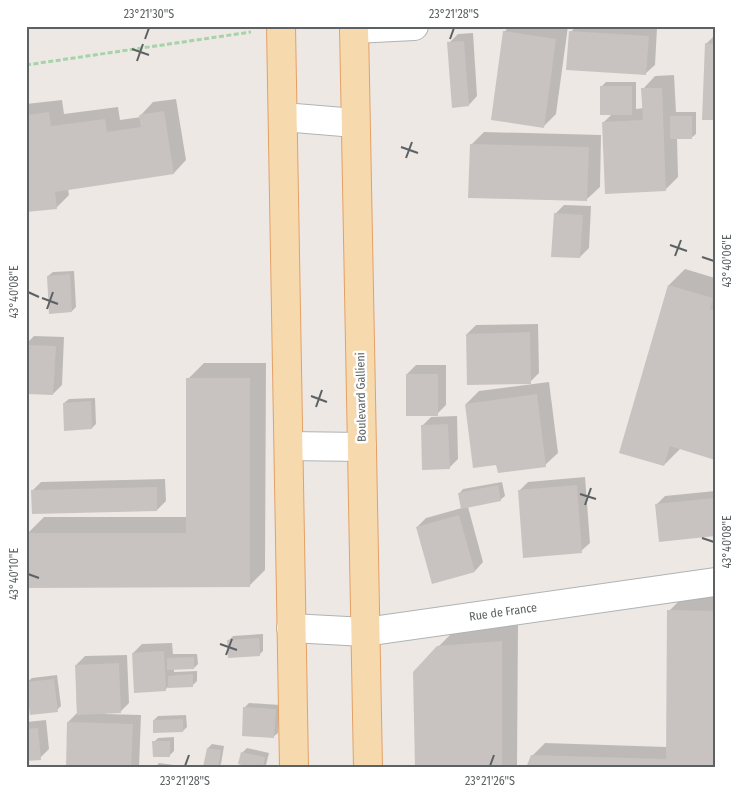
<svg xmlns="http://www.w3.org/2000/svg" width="741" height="794" viewBox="0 0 741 794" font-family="'Fira Sans Condensed',sans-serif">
	<rect width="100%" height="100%" fill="#ede8e4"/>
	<g fill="#0003">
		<polygon points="510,26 568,26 556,114 544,126 504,32"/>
		<polygon points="576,26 657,28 655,65 646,73 571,32"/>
		<polygon points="473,33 477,96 469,105 449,43 458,34"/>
		<polygon points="715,35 715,119 706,44"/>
		<polygon points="674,75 676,112 696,112 696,134 691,138 677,138 678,177 665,190 603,123 612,114 602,86 606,82 636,82 636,109 644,108 643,89 655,76"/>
		<polygon points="176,99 186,160 174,173 68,189 69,195 56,208 26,210 26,104 62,100 64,114 118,107 120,120 141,117 141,115 153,102"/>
		<polygon points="484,132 601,135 600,187 587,199 471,145"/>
		<polygon points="564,205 591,206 589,248 580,257 555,214"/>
		<polygon points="685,269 715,278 715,458 681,448 664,465 669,285"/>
		<polygon points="74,271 76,307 72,311 48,276 53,272"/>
		<polygon points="538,324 539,373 530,382 467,334 476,325"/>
		<polygon points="34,336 64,337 62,385 53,394 26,393 26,344"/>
		<polygon points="204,363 266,363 265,570 249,586 28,533 44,517 188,517 188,379"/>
		<polygon points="416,365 446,365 446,405 437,414 407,374"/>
		<polygon points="549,382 558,453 545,465 497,464 466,404 479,391"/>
		<polygon points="95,398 96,424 92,428 64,403 69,399"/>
		<polygon points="457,416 458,459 449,468 422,426 431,417"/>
		<polygon points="585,477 590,543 581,551 519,491 528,482"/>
		<polygon points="165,479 166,501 157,510 32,491 41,482"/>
		<polygon points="502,482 505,496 500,500 468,507 483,562 475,571 417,527 426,518 462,508 459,494 463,489"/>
		<polygon points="715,491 715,534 656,505 665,496"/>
		<polygon points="685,595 715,595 715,768 532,756 545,743 667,747 669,611"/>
		<polygon points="518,625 517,768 416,768 438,647 455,630"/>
		<polygon points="263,634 263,651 259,655 229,640 233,636"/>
		<polygon points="172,643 173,654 197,654 198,664 194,668 174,669 174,672 197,671 197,681 193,685 169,686 165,690 133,653 142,644"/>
		<polygon points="127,655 129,703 120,712 105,712 105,714 141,715 139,768 67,768 68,722 77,713 76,665 85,656"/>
		<polygon points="57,675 61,706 57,710 27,682 32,678"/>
		<polygon points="249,703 280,705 278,733 273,737 245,707"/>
		<polygon points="186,715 187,727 183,731 154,720 158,716"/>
		<polygon points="46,720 49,749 40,758 26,760 26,722"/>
		<polygon points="174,737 174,751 170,755 154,742 158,738"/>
		<polygon points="212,744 224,746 221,764 217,768 204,766 208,748"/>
		<polygon points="247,748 269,753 266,765 263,768 240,763 243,752"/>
		<polygon points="159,763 195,768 155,768"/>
	</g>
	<g fill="#c8c3c0">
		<polygon points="503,31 556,39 544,128 491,120"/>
		<polygon points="569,31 649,36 646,75 566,70"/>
		<polygon points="464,41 469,106 452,108 447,42"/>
		<polygon points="705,43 715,44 715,120 702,120"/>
		<rect x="600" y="86" width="32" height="29"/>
		<polygon points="641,88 662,88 666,191 605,194 602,122 643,120"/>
		<polygon points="164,111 174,174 55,192 57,209 26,212 26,115 49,112 51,126 105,119 107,132 141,127 139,115"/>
		<rect x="670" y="116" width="22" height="23"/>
		<polygon points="470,144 589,147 587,201 468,198"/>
		<polygon points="554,213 583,215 580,258 551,257"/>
		<polygon points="70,274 72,312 49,314 47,276"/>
		<polygon points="668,285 713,298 710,309 715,310 715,460 670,446 664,466 619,453"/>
		<polygon points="530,332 531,384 467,385 466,334"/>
		<polygon points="26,345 56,346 53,395 26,394"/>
		<rect x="406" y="374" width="32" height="42"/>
		<polygon points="186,378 250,378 250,587 27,588 27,533 186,533"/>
		<polygon points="537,394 546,467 498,473 496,465 473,468 465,404"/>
		<polygon points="91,401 92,429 64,431 63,403"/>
		<polygon points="448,424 450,469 422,470 421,425"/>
		<polygon points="498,485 501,501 461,509 458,493"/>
		<polygon points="577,485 582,553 523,558 518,490"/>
		<polygon points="157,487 157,511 32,514 31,490"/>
		<polygon points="715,498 715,536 659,542 655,504"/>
		<polygon points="459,515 475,572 432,584 416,527"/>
		<polygon points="667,610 715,611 715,768 526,768 531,755 666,759"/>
		<polygon points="259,638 260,656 228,658 227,640"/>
		<polygon points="502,641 502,768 415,768 413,672 437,646"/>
		<polygon points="164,651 166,691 134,693 132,653"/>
		<polygon points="194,657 194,669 167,670 167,658"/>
		<polygon points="119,663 121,713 77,715 75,665"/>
		<polygon points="193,674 193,687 168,688 168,676"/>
		<polygon points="54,679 58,712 30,715 26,682"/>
		<polygon points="243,707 276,709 274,738 242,736"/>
		<polygon points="183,719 183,732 153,733 153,720"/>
		<polygon points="67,722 133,724 131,768 66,768"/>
		<polygon points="38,728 41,760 26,761 26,729"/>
		<polygon points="152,741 170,741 170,757 153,757"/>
		<polygon points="207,748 221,750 218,768 203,767"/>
		<polygon points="241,752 265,757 263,768 252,768 238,764"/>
	</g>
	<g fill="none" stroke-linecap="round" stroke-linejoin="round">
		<g stroke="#afb3b5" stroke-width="30">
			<g id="minor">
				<polyline points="354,29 414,26"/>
				<polyline points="283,117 355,123"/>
				<polyline points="289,446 362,447"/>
				<polyline points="291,628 365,632 715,582"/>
			</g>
		</g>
		<g stroke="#e4a065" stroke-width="30">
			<g id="major">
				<polyline points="281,26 294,768"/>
				<polyline points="354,26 368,768"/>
			</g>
		</g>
		<polyline stroke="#a6d3a7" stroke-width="3" stroke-dasharray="5 2.5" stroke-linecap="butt" points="26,65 251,32"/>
		<use href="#minor" stroke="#fff" stroke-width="28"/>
		<use href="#major" stroke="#f7d9ae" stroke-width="28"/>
	</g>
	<path fill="none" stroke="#5c6163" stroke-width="2" d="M145 39 149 28M450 39 454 28M132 49 149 55M137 61 143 44M401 147 418 153M406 158 412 142M670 245 687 251M675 256 681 240M702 257 714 261M28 292 39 297M42 298 58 304M47 309 53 292M311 396 327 402M316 407 322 390M580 494 596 499M585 505 591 488M702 538 714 542M28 574 39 578M220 644 237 650M226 655 232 639M185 766 189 755M490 766 494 755"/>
	<g text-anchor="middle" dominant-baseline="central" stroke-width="5" stroke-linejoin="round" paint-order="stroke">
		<g font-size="12" fill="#5c6163" stroke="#fff">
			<text transform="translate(361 397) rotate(-91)">Boulevard Gallieni</text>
			<text transform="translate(503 612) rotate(-8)">Rue de France</text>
		</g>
	</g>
	<rect width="741" height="794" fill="none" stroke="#ffffff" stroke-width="55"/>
	<rect x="28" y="28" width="686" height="738" fill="none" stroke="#5c6163" stroke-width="2"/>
	<g font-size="12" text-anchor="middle" fill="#5c6163">
		<text x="149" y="18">23°21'30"S</text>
		<text x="454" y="18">23°21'28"S</text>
		<text transform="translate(727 261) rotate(-90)" y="4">43°40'06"E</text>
		<text transform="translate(14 292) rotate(-90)" y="4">43°40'08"E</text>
		<text transform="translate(727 542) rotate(-90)" y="4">43°40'08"E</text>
		<text transform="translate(14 574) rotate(-90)" y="4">43°40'10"E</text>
		<text x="185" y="785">23°21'28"S</text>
		<text x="490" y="785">23°21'26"S</text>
	</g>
</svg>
